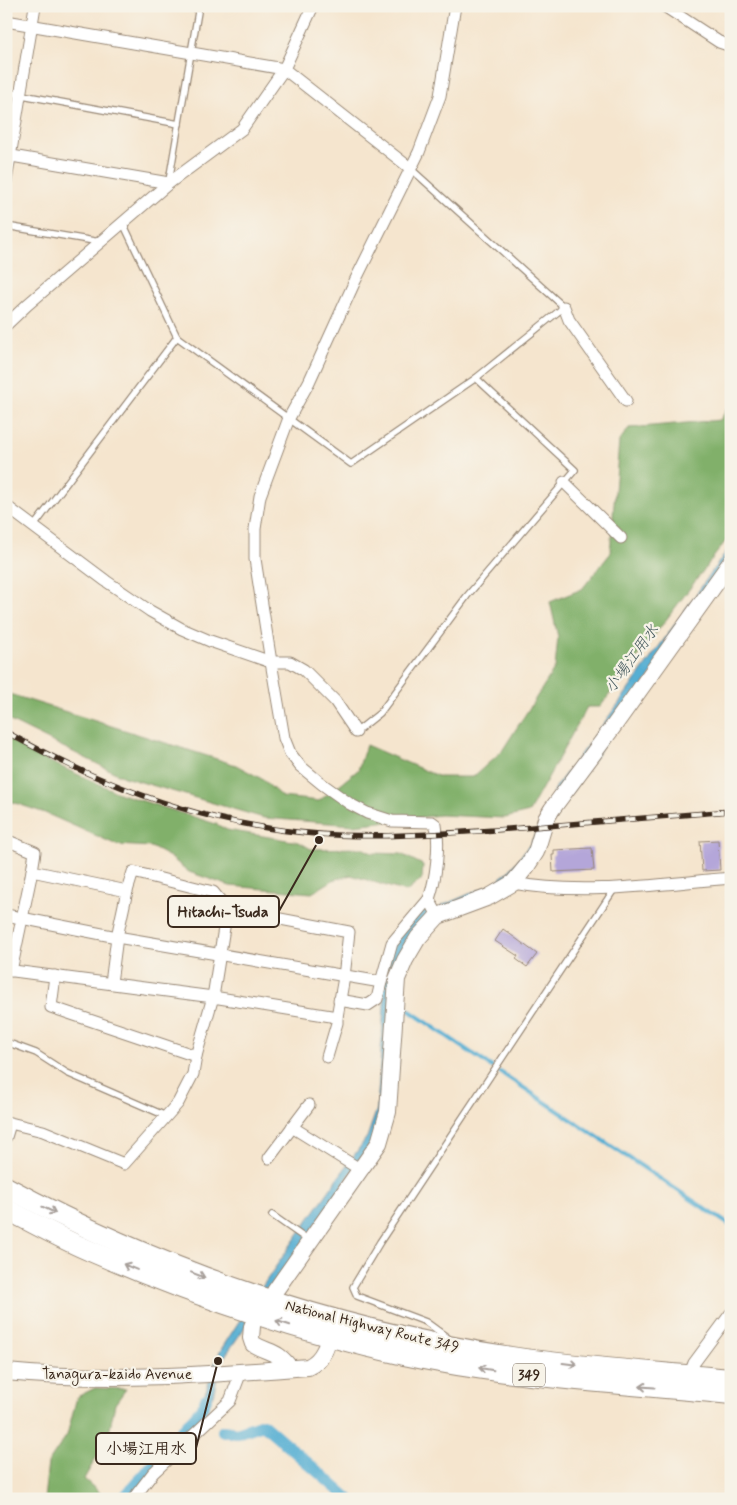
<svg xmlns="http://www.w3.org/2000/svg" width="737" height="1505" viewBox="0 0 737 1505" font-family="Mynerve,'Klee One',sans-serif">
	<rect width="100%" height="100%" fill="#f7f3e8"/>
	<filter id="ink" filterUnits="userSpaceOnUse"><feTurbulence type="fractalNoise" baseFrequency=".02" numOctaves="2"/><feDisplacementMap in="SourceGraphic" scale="10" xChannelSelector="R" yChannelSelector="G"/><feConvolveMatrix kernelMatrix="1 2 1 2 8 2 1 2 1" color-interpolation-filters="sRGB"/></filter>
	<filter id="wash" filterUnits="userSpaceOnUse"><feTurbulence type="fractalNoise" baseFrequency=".0096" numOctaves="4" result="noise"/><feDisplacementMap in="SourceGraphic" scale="20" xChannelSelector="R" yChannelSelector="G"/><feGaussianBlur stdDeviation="1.12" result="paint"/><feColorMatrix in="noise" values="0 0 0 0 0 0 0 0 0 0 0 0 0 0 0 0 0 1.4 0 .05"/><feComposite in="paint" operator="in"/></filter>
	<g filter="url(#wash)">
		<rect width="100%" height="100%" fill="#f5e5ce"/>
		<g fill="#81b06a" stroke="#5e6d44">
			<polygon points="731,403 731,534 600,707 587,707 529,812 505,818 440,815 354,825 264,818 124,777 6,719 6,693 236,765 262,779 282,797 319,801 358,770 366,745 440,777 473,777 502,751 555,668 558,637 550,602 582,589 610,554 619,441 629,428 720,420"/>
			<polygon points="6,738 46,760 121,794 216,824 227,830 299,842 311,849 362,848 372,853 401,854 423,865 422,879 406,892 351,875 333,880 312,893 230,886 189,872 170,857 151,847 117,845 45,813 6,800"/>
			<polygon points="95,1388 126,1389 115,1404 108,1437 84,1479 107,1499 44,1499 48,1463 67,1435 77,1397"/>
		</g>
		<g fill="#56afd3" stroke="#486c78">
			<polygon points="726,552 731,556 535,847 514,875 495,890 442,911 441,906 493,884 510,870 531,843 557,785 619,703"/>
			<path d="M386 976 392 977 384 1109 373 1141 221 1362 213 1395 200 1416 195 1411C210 1394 209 1368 222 1348 267 1276 318 1207 367 1137L377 1109Z"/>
		</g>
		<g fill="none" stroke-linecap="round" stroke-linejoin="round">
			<g stroke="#56afd3" stroke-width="4">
				<polyline points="407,1009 492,1067"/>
				<polyline points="500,1072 731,1226"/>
			</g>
			<g stroke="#56afd3" stroke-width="12">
				<path d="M388 992C390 957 400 931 430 912"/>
				<polyline points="223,1431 237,1433 263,1424 349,1499"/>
				<polyline points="123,1499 201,1409 206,1399"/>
			</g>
		</g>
		<g id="blocks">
			<g fill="#b4a6d9">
				<polygon points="718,840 720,870 702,871 700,841"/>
				<polygon points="592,848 594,870 553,872 552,855 554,855 554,850"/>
				<polygon points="503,929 537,954 527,967 516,959 518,956 495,941"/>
			</g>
		</g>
	</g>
	<g filter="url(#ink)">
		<use href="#blocks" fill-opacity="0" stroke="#988876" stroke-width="1"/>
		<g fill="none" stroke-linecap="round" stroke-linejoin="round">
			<g stroke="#988876" stroke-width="8">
				<g id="lane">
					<polyline points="6,92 179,124"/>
					<polyline points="169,181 199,6"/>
					<polyline points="123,223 177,337 351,464 476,378 564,307 410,168"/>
					<polyline points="6,226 100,242"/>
					<polyline points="34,526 177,337"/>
					<polyline points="356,732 380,713 467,596 575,470 476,378"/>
					<polyline points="6,1042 36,1053 67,1073 166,1116"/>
					<polyline points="272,1215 309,1241"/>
					<polyline points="448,1338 426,1322 357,1296 353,1287 380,1242 615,888"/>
				</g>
			</g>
			<g stroke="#988876" stroke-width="13">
				<g id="street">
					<polyline points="664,6 719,42 731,46"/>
					<polyline points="6,21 284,69 410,168"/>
					<polyline points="6,155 169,183"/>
					<polyline points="6,181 35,6"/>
					<polyline points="564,307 569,320 626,401"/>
					<polyline points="6,325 27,305 169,183 242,129 284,69 313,6"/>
					<polyline points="564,482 621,538"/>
					<polyline points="6,506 106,581 150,611 182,629 210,641 271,662 290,662 304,670 335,701 356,732"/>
					<polyline points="6,840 35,852 32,871 127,891 117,937 111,983"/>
					<path d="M513 883C585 896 659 884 731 878"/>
					<polyline points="127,891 133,872 213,892 227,909"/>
					<polyline points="6,915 117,937 381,982 392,943 429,899"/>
					<path d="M438 916 429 899C436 879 440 845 436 825L432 822 392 821 367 813 350 804 322 784 300 766 290 753 284 738 271 662 255 559V529L260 496 289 418 309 382 355 281 419 152 440 96 455 6"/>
					<polyline points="6,970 213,997 337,1017 344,977 349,932 227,909 213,997 196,1056 193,1074 178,1103 124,1164 43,1131 6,1122"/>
					<polyline points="11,971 32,871"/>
					<polyline points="55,976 51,1007 196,1056"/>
					<polyline points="339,1000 368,1005 377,999 381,982"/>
					<polyline points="327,1057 337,1023 337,1017"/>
					<polyline points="292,1127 361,1170"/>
					<polyline points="6,1137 10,1124"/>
					<polyline points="269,1158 309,1105"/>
					<polyline points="688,1378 694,1363 731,1313"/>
					<polyline points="133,1499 153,1473 230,1401 241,1372"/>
				</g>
			</g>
			<g stroke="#988876" stroke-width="18">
				<g id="secondary">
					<polyline points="275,1291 379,1143 388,1112 397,979 405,960 418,938 438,916 489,897 513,883 527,866 536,852 546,819 552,809 613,727 731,562"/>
					<path d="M252 1326 251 1338 253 1344C270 1354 277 1350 290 1368"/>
					<path d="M6 1372C107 1382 207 1375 308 1367 325 1359 328 1342 332 1325"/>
				</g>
			</g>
			<g stroke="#988876" stroke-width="22">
				<g id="highway">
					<path d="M6 1187C164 1272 334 1330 511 1357 584 1368 658 1372 731 1379"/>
					<path d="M6 1209C33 1223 60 1238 88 1250 189 1294 295 1331 404 1355 511 1378 621 1383 731 1394"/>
				</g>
			</g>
			<use href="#lane" stroke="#fff" stroke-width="5.5"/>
			<use href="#street" stroke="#fff" stroke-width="11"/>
			<use href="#secondary" stroke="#fff" stroke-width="16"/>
			<use href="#highway" stroke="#fff" stroke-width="20"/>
			<g stroke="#3b2a1e" stroke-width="5.5">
				<path id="rail" d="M6 732C37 749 69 766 101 779 151 800 203 817 256 826 340 842 425 835 509 829 583 823 657 817 731 811"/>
			</g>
			<use href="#rail" stroke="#f7f3e8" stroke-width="4" stroke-dasharray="11" stroke-linecap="butt"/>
		</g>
		<defs><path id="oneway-shaft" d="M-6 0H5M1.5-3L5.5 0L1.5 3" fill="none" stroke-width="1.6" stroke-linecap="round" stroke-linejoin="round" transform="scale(1.25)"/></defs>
		<g stroke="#a79f9a">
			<use href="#oneway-shaft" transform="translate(49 1210) rotate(26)"/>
			<use href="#oneway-shaft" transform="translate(130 1267) rotate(-157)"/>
			<use href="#oneway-shaft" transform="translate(198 1275) rotate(21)"/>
			<use href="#oneway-shaft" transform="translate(283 1323) rotate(-162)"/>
			<use href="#oneway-shaft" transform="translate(570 1364) rotate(7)"/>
			<use href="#oneway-shaft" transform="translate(486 1369) rotate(-171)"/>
			<use href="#oneway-shaft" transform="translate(647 1387) rotate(-176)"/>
		</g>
	</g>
	<g text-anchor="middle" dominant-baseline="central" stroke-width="4.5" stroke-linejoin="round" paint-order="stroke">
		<rect fill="#f7f3e8" stroke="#73665b" stroke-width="1" x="513" y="1363.5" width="32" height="23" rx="4"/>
		<g font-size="14" font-weight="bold" fill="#3b2a1e">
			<text x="529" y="1375">349</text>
		</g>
		<g font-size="15" fill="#3b2a1e" stroke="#f7f3e8">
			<text transform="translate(372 1327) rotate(14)">National Highway Route 349</text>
			<text x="117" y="1375">Tanagura-kaido Avenue</text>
		</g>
		<g font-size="16" font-style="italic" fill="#44595d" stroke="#f7f3e8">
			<text transform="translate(632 659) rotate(-54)">小場江用水</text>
		</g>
	</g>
	<path fill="none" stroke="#3b2a1e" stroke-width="2" d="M319 840L279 911M218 1361L196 1448"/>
	<g fill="#3b2a1e" stroke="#f7f3e8" stroke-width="2">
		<circle cx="319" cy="840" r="5"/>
		<circle cx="218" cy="1361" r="5"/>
	</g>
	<g fill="#f7f3e8" stroke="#3b2a1e" stroke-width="2">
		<rect x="168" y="896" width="111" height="31" rx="5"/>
		<rect x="96" y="1433" width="100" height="31" rx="5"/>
	</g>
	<g font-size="16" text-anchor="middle" font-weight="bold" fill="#3b2a1e">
		<text x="223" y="917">Hitachi-Tsuda</text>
		<text x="146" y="1454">小場江用水</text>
	</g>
	<rect width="737" height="1505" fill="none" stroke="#f7f3e8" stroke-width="25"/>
</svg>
